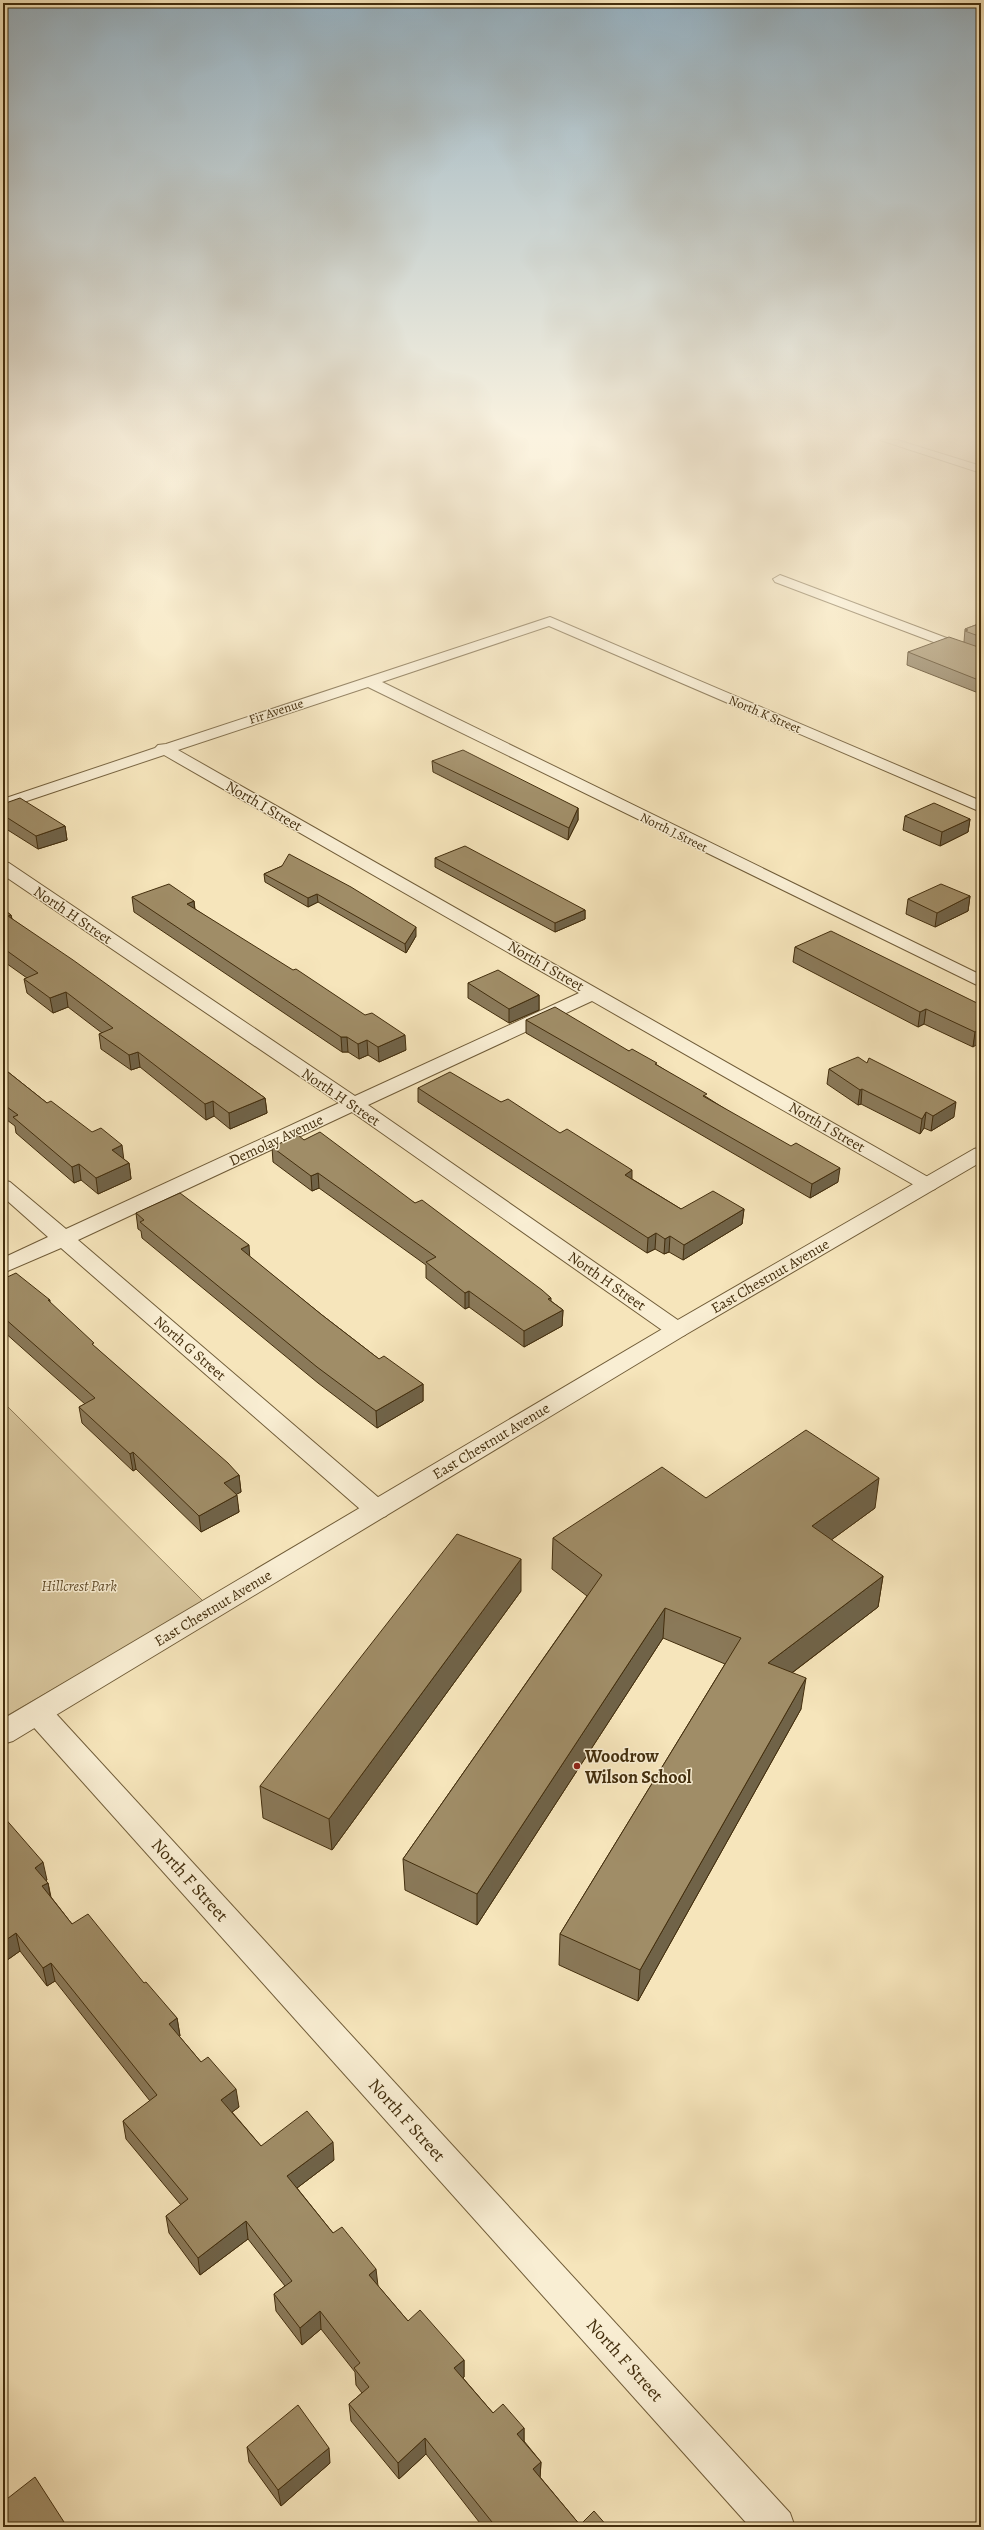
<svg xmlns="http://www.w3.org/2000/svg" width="984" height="2530" viewBox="0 0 984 2530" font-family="Alegreya,serif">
	<rect width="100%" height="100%" fill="#f6e5bb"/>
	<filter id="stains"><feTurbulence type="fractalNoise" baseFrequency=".005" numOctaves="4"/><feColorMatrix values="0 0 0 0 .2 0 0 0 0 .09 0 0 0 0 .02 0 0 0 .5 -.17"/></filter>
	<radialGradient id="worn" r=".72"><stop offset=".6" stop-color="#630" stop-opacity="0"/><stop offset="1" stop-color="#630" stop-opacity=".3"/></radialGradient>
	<polygon fill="#d8c69d" stroke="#8e7a55" points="3,1402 204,1602 3,1718"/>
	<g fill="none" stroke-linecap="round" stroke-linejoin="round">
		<g stroke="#705c38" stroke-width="2">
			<g id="minor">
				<polygon points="880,440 897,440 981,466 981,473"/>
				<polygon points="780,575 981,651 981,660 775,582 773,579"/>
				<polygon points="550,617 981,801 981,812 549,626 382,682 981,975 981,987 368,687 178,750 935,1181 938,1185 935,1189 928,1191 921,1189 592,1001 368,1105 685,1325 688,1330 685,1335 677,1337 669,1335 352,1112 78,1240 386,1504 390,1510 386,1516 377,1519 368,1516 61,1248 3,1273 3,1258 48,1237 3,1197 3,1180 10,1182 66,1229 339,1103 3,875 3,862 9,863 355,1096 579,993 164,755 3,809 3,799 155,748 158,745 166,744"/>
				<polygon points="38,1702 48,1705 790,2513 795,2527 750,2527 28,1721 24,1713 28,1705"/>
			</g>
		</g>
		<g stroke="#705c38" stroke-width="2">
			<polygon id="tertiary" points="981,1147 981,1162 685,1335 13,1741 3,1744 3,1719 669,1325 974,1149"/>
		</g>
		<use href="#minor" fill="#f9eed3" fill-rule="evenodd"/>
		<use href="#tertiary" fill="#f9eed3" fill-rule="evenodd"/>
	</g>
	<g fill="#8a7959" stroke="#432e0d">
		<polygon points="981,623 981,694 907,665 908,652 964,642 965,629"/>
		<polygon points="432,761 578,808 578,820 568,840 433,772"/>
		<polygon points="3,804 65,826 67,840 38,849 3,827"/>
		<polygon points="905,816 970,819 968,832 940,846 903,830"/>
		<polygon points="435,858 585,910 585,919 555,932 435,867"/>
		<polygon points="282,866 416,936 406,953 318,902 308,907 265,882 264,874"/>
		<polygon points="970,896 968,911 935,927 906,914 908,899"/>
		<polygon points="132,897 194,901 195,909 406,1050 379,1062 368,1055 359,1059 348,1052 342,1052 134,912"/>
		<polygon points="3,909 11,915 12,919 265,1098 267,1113 230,1129 214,1116 206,1120 140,1067 131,1070 101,1049 99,1034 102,1033 68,1007 53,1013 27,993 24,979 27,978 3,961"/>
		<polygon points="795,947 981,1005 973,1047 924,1024 918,1027 793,962"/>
		<polygon points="468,983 539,995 539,1010 509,1023 468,998"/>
		<polygon points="526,1020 629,1051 657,1065 838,1182 810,1198 526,1033"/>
		<polygon points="3,1068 47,1103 129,1163 131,1179 98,1194 81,1180 74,1183 16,1133 15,1126 3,1117"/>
		<polygon points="829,1069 954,1117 931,1131 924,1128 920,1134 861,1104 858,1105 827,1084"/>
		<polygon points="418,1088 501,1102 632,1179 681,1209 744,1209 742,1224 683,1260 669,1252 664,1254 655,1249 647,1253 418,1102"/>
		<polygon points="304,1140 415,1203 551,1298 551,1301 563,1310 562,1326 524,1347 469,1307 465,1309 426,1278 426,1265 319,1188 312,1191 273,1162 272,1147"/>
		<polygon points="136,1213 250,1257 322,1315 379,1359 423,1384 423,1401 377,1428 318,1383 142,1238 141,1231 138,1229"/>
		<polygon points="3,1279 50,1300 50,1303 95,1347 239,1475 241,1492 236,1494 239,1512 201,1532 136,1469 133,1471 82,1423 79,1407 85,1404 3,1331"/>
		<polygon points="706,1498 875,1508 831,1540 883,1576 878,1607 792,1673 801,1709 638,2001 559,1965 560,1934 725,1664 663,1638 477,1925 405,1890 403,1859 587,1596 552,1569 553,1538"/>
		<polygon points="521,1591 332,1850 263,1818 260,1786"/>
		<polygon points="3,1816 47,1880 46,1881 48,1883 51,1897 72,1924 144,1983 177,2018 180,2036 179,2036 239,2107 232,2112 261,2146 334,2160 297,2188 333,2233 408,2321 464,2360 464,2377 463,2378 493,2413 524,2428 524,2441 541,2462 540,2477 580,2525 608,2527 483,2527 426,2454 399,2479 351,2421 349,2404 362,2393 356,2385 355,2372 321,2329 302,2345 276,2311 274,2294 285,2286 248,2239 200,2275 169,2233 166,2216 181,2205 126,2139 123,2121 150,2101 55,1981 47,1986 20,1951 3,1963"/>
		<polygon points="247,2447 330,2463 281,2506 249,2462"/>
	</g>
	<g fill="#706348" stroke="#432e0d">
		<polygon points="578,808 578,820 568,840 569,828"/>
		<polygon points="970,819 968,832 940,846 942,832"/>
		<polygon points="65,826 67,840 38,849 36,836"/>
		<polygon points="317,894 318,902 308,907 308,898"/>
		<polygon points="970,896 968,911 935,927 937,913"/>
		<polygon points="194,901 195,915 187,904"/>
		<polygon points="585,910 585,919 555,932 555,923"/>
		<polygon points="11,915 14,929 8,916"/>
		<polygon points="416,927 416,936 406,953 405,944"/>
		<polygon points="66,992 68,1007 53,1013 50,998"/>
		<polygon points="539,995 539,1010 509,1023 509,1009"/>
		<polygon points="926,1009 924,1024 918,1027 920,1012"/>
		<polygon points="981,1029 981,1042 973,1047 975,1032"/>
		<polygon points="405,1035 406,1050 379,1062 378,1047"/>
		<polygon points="341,1037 347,1037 348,1052 342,1052"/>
		<polygon points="367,1040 368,1055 359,1059 358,1044"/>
		<polygon points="138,1052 140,1067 131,1070 129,1055"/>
		<polygon points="862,1089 861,1104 858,1105 860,1090"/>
		<polygon points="265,1098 267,1113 230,1129 229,1113"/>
		<polygon points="213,1101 214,1116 206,1120 205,1104"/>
		<polygon points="956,1102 954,1117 931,1131 933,1116"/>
		<polygon points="926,1112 924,1128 920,1134 922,1119"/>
		<polygon points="122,1145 124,1161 112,1150"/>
		<polygon points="129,1163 131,1179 98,1194 96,1178"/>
		<polygon points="79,1164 81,1180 74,1183 72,1167"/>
		<polygon points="840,1168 838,1182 810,1198 812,1184"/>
		<polygon points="632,1170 632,1185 625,1175"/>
		<polygon points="318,1173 319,1188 312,1191 311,1176"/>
		<polygon points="744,1209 742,1224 683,1260 684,1245"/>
		<polygon points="656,1233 655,1249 647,1253 648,1238"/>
		<polygon points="670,1236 669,1252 664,1254 665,1239"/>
		<polygon points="249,1245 250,1261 241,1249"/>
		<polygon points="469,1291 469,1307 465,1309 465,1293"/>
		<polygon points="563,1310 562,1326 524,1347 524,1331"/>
		<polygon points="423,1384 423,1401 377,1428 376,1411"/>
		<polygon points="133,1452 136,1469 133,1471 130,1454"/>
		<polygon points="239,1475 241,1492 226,1500 224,1483"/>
		<polygon points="879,1478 875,1508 808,1557 812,1526"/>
		<polygon points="237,1495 239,1512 201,1532 199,1516"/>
		<polygon points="521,1559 521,1591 332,1850 329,1819"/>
		<polygon points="883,1576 878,1607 764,1694 768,1663"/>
		<polygon points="665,1608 663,1638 477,1925 477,1894"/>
		<polygon points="806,1678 801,1709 638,2001 640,1970"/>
		<polygon points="43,1862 47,1880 39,1886 35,1868"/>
		<polygon points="48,1883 51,1901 42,1886"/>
		<polygon points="16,1933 20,1951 3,1963 3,1942"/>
		<polygon points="51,1963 55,1981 47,1986 43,1968"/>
		<polygon points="177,2018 180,2036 172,2042 169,2024"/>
		<polygon points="236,2089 239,2107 224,2118 221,2100"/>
		<polygon points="333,2142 334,2160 289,2194 287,2176"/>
		<polygon points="246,2221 248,2239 200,2275 198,2258"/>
		<polygon points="376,2269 378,2286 369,2275"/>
		<polygon points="320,2311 321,2329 302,2345 300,2328"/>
		<polygon points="464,2360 464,2377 455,2385 454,2368"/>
		<polygon points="524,2428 524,2445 517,2434"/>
		<polygon points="425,2438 426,2454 399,2479 398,2463"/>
		<polygon points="329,2448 330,2463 281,2506 278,2490"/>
		<polygon points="541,2462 540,2478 533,2469"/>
		<polygon points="64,2522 65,2527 58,2527"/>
	</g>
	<g fill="#a08d67" stroke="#432e0d">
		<polygon points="981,623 981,637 965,631 968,630 965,629"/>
		<polygon points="949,637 981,648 981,681 908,652"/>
		<polygon points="463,750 578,808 569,828 432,761"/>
		<polygon points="20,798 65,826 36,836 3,815 3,804"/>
		<polygon points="934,803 970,819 942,832 905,816"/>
		<polygon points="465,846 585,910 555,923 435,858"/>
		<polygon points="289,854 351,887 416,927 405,944 317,894 308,898 264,874 282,866"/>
		<polygon points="169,884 194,901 187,904 293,970 296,969 365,1015 372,1013 405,1035 378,1047 367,1040 358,1044 347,1037 341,1037 132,897"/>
		<polygon points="941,884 970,896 937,913 908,899"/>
		<polygon points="3,909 11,915 8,916 73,960 265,1098 229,1113 213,1101 205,1104 138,1052 129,1055 99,1034 113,1028 66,992 50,998 24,979 38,973 3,948"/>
		<polygon points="831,931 981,1005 981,1029 975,1032 926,1009 920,1012 795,947"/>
		<polygon points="498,970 539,995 509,1009 468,983"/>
		<polygon points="555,1007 629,1051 632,1049 657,1063 655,1064 707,1094 703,1096 791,1146 796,1143 840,1168 812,1184 526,1020"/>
		<polygon points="858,1057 867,1063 869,1058 956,1102 933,1116 926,1112 922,1119 862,1089 860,1090 829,1069"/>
		<polygon points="3,1068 47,1103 51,1101 92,1132 101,1128 122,1145 112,1150 129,1163 96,1178 79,1164 72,1167 13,1117 18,1115 3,1104"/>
		<polygon points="450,1072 501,1102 508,1099 560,1133 567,1129 632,1170 625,1175 681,1209 713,1191 744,1209 684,1245 670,1236 665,1239 656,1233 648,1238 418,1088"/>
		<polygon points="320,1132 415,1203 422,1200 542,1290 551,1298 548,1299 563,1310 524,1331 469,1291 465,1293 426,1262 436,1257 318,1173 311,1176 272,1147 298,1135 304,1140"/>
		<polygon points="180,1193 249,1245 241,1249 322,1315 379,1359 384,1356 423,1384 376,1411 317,1367 140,1222 144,1220 136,1213"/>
		<polygon points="16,1273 50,1300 48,1300 94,1343 92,1344 228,1463 239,1475 224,1483 237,1495 199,1516 133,1452 130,1454 79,1407 95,1398 3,1317 3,1279"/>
		<polygon points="806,1430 879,1478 812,1526 883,1576 768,1663 806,1678 640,1970 560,1934 741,1638 665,1608 477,1894 403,1859 602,1575 553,1538 662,1467 706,1498"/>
		<polygon points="457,1534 521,1559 329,1819 260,1786"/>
		<polygon points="3,1816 43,1862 35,1868 48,1883 42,1886 72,1924 88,1914 144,1983 146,1982 177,2018 169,2024 201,2062 208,2057 236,2089 221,2100 261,2146 307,2111 333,2142 287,2176 333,2233 342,2227 376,2269 369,2275 408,2321 420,2310 464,2360 454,2368 493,2413 503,2404 524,2428 517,2434 541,2462 533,2469 580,2525 594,2511 608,2527 496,2527 425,2438 398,2463 349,2404 369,2387 354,2368 360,2363 320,2311 300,2328 274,2294 292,2281 246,2221 198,2258 166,2216 188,2199 123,2121 157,2095 51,1963 43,1968 16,1933 3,1942"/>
		<polygon points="298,2405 329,2448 278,2490 247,2447"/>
		<polygon points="35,2477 64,2522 58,2527 3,2527 3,2502"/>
	</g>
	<linearGradient id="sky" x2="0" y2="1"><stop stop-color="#95afbe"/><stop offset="0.55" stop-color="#fbf3e0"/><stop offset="1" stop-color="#fbf3e0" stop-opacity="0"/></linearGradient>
	<rect width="984" height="794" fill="url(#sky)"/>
	<circle fill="#8f2418" stroke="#f9eed3" stroke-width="1.5" cx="577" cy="1766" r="4"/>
	<g text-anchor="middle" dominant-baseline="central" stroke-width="3" stroke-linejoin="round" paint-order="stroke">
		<g font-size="13" fill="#432e0d" stroke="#f9eed3">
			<text transform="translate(276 711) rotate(-18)">Fir Avenue</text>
			<text transform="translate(765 714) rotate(23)">North K Street</text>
			<text transform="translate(674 832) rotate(26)">North J Street</text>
		</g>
		<g font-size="15" fill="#432e0d" stroke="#f9eed3">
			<text transform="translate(264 806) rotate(30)">North I Street</text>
			<text transform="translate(73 915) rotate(34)">North H Street</text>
			<text transform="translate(546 966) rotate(30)">North I Street</text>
			<text transform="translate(341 1097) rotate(34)">North H Street</text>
			<text transform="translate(827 1127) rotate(30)">North I Street</text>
			<text transform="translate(276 1140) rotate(-25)">Demolay Avenue</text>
			<text transform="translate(770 1276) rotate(-30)">East Chestnut Avenue</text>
			<text transform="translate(607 1281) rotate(35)">North H Street</text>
			<text transform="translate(190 1348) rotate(41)">North G Street</text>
			<text transform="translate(491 1441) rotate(-31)">East Chestnut Avenue</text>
			<text transform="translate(213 1608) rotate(-31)">East Chestnut Avenue</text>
		</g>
		<g font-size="15" font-style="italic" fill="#614c2a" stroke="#f9eed3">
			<text x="79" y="1586">Hillcrest Park</text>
		</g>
		<g font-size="18" font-weight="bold" fill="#432e0d" stroke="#f9eed3" text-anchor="start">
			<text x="585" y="1756">Woodrow<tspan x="585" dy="21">Wilson School</tspan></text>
		</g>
		<g font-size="18" fill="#432e0d" stroke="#f9eed3">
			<text transform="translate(190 1880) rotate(48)">North F Street</text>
			<text transform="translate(407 2120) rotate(48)">North F Street</text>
			<text transform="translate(625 2360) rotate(48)">North F Street</text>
		</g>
	</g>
	<rect width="984" height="2530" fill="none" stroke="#f6e5bb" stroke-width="16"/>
	<rect x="4" y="4" width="976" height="2522" fill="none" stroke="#432e0d" stroke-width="2"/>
	<rect x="8" y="8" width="968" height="2514" fill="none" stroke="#432e0d"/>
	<rect width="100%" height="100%" filter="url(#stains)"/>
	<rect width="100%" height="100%" fill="url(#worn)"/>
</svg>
